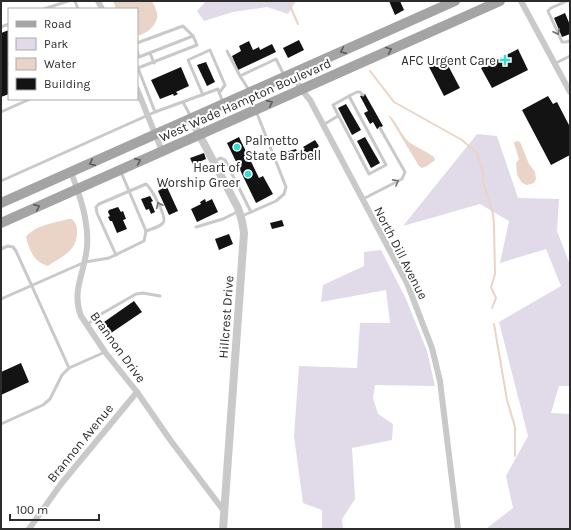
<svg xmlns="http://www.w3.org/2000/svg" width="571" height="530" viewBox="0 0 571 530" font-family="Karla,sans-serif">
	<rect width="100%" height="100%" fill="#fff"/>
	<g fill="#e1dae9">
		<polygon points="206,1 296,1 288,14 267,7 233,12 204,21 197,11"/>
		<polygon points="477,134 497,136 518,198 559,199 557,231 570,265 570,386 559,386 551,413 570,414 570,529 486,529 513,508 506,476 528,436 499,322 561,286 546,249 500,263 509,221 480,204 403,226"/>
		<polygon points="381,250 406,299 427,351 435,386 375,385 373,398 378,414 393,424 392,440 352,448 355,499 342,519 343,529 322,529 322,510 303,503 294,436 299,366 357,368 360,323 390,323 386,290 321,302 323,285 364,266 364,252"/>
	</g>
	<g fill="#e9d4c7">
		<path d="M113 1H152C154 5 156 9 157 13 159 25 146 34 137 36V9H116Z"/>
		<path d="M388 115C395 118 401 135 409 142 417 148 426 151 434 157L435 160 427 166 422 168 419 166Z"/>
		<polygon points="516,141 520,142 529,164 535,172 536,179 534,183 527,185 522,183 517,175 516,163 519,159 514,143"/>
		<path d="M68 219H72C76 223 77 226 77 231 78 251 62 256 48 266 34 262 29 250 26 237 35 225 55 223 68 219Z"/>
	</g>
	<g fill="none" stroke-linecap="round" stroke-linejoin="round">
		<g stroke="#e9d4c7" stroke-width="2">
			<polyline points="288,1 298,24"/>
			<polyline points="370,71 394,102 462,140 477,153 483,173 484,185 493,214 494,226 495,274 491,287 496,298 492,308"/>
			<polyline points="494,324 507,400 515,427 515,456"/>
		</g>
	</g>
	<g fill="#131313">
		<polygon points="389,1 400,1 404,10 395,15"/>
		<polygon points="565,13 570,25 570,34 562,37 554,18"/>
		<polygon points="9,30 9,94 1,97 1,33"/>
		<polygon points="299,40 304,50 288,58 283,48"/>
		<polygon points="249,41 253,50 259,47 260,50 272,44 276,52 238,70 232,56 241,51 239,46"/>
		<polygon points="518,49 528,70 492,88 481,68"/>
		<polygon points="443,56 460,88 444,96 427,63"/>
		<polygon points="206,62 215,82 207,86 197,65"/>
		<polygon points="181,67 189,86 176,92 178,94 174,96 173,94 160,99 151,80"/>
		<polygon points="365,94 383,126 377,129 373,122 370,124 364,113 368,111 360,96"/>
		<polygon points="548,96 553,104 557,102 570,127 570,155 551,165 522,110"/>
		<polygon points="346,104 361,130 352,135 338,108"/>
		<polygon points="239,137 259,178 263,176 273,194 256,203 227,143"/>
		<polygon points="365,137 380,163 371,168 357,141"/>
		<polygon points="315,140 319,146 317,148 319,151 308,157 303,150 305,149 303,147"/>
		<polygon points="296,149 299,156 285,161 282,153"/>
		<polygon points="204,153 206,159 199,162 200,166 195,169 190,158"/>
		<polygon points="165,187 165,188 167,187 178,211 169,215 158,191"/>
		<polygon points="150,196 153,201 151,202 155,212 151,214 149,209 146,210 141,199"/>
		<polygon points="205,199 206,202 212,199 218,212 197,222 191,209 201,204 200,202"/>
		<polygon points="118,207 121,212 123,211 126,219 123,220 127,229 117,233 112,221 110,221 108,217 110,216 108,212 109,210"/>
		<polygon points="282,220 284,226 272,229 270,223"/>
		<polygon points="229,234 233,244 219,250 215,239"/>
		<polygon points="134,301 142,312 111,333 104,322"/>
		<polygon points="21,363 29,382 1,395 1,372"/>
	</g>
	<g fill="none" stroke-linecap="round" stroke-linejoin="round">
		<g stroke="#c9c9c9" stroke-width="3">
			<polyline points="75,1 78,9"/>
			<polyline points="567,1 551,8 548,11 562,42 566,42 570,41"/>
			<polyline points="44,9 68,1"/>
			<polyline points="1,27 9,24"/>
			<polyline points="137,43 183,26 193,36 197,45 138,68"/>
			<polyline points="137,51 139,57 193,36"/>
			<polyline points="227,51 240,76"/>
			<polyline points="150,53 154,63"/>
			<polyline points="554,64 570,56"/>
			<polyline points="137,68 138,68 155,112 218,89 223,103"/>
			<polyline points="249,90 240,76 276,59 284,75"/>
			<polyline points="203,95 188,60 210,50 225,85 219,93"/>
			<polygon points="349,96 386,165 369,174 333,105"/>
			<polyline points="349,96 357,92 360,92 363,95"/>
			<polyline points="183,102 191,117"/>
			<polyline points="1,112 30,99"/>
			<polyline points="323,125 338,116"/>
			<polyline points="214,161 221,158 225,160 251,212"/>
			<polyline points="1,181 155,112"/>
			<polyline points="363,199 402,179 405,172 380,128"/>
			<polyline points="242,216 276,201 284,194 286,187 256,111"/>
			<polyline points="196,227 223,219 239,211"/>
			<polyline points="1,249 8,246 13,247 16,251 69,368"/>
			<path d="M116 255 97 213 96 207 99 204 146 184C151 188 168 218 163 223 160 227 151 229 146 231"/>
			<polyline points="1,299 85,262 109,258 144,241 146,231 121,172"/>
			<polyline points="87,325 96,317 136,294 143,293 160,296"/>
			<polyline points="1,424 43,405 50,399 62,375 69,368 105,352"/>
		</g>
		<g stroke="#c9c9c9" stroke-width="6">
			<polyline points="98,1 102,9"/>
			<polyline points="521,1 570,92"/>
			<polyline points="293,73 301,89 310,100 407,283 432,348 440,381 458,529"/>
			<polyline points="137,89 162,151"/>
			<path d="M71 172C80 196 89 221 87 247 85 272 71 291 81 316L105 352 137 392 171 441 224 511"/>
			<polyline points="29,529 61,484 137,392"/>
		</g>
		<polyline stroke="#c9c9c9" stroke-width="8" points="191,119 238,208 242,221 244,233 223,529"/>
		<g stroke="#a4a4a4" stroke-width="10">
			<polyline points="1,203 455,1"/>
			<polyline points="1,223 500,1"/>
		</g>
	</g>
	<defs><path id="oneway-chevron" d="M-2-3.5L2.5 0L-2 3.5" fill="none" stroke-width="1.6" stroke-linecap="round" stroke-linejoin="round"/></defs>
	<g stroke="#737373">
		<use href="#oneway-chevron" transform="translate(557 32) rotate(65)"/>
		<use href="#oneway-chevron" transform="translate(396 182) rotate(-28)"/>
		<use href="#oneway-chevron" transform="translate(159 205) rotate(-116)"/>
	</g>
	<g stroke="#5c5c5c">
		<use href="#oneway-chevron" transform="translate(389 50) rotate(-23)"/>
		<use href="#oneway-chevron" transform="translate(343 51) rotate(156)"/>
		<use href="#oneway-chevron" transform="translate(270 103) rotate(-24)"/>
		<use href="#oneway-chevron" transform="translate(138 161) rotate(-24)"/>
		<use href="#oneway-chevron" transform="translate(92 163) rotate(156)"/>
		<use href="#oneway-chevron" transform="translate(37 207) rotate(-24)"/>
	</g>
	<g fill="#36dcd0" stroke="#fff" stroke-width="1.5">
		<path d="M503 54h4v4h4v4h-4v4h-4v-4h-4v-4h4z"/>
		<circle cx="237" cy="147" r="4"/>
		<circle cx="248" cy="174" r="4"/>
	</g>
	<g text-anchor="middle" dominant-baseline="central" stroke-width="4" stroke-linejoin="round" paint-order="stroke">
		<g font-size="13" fill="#2c2c2c" stroke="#fff" text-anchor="end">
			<text x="496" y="60">AFC Urgent Care</text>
			<text x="245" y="140" text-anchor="start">Palmetto<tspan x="245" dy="15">State Barbell</tspan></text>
			<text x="240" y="167">Heart of<tspan x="240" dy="15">Worship Greer</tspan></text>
		</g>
		<g font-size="13" fill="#2c2c2c" stroke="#fff">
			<text transform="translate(245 100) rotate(-24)">West Wade Hampton Boulevard</text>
			<text transform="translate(401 253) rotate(63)">North Dill Avenue</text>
			<text transform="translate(226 317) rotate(-86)">Hillcrest Drive</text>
			<text transform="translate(118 347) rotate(54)">Brannon Drive</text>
			<text transform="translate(80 443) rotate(-51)">Brannon Avenue</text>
		</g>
	</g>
	<rect width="571" height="530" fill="none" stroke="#2c2c2c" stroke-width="4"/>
	<rect x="8" y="8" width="130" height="92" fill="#ffffff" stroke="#ababab"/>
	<rect x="16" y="21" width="20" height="6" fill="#a4a4a4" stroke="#ababab"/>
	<text x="44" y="28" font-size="12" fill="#2c2c2c">Road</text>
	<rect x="16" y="38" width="20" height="12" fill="#e1dae9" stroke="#ababab"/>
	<text x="44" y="48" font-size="12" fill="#2c2c2c">Park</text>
	<rect x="16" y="58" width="20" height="12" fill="#e9d4c7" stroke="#ababab"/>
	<text x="44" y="68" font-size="12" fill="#2c2c2c">Water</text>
	<rect x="16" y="78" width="20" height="12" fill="#131313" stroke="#ababab"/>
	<text x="44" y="88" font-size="12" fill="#2c2c2c">Building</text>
	<path d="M10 514v6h89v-6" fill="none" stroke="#2c2c2c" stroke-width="2"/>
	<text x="16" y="514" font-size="12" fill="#2c2c2c" stroke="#ffffff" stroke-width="3" paint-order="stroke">100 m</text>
</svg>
